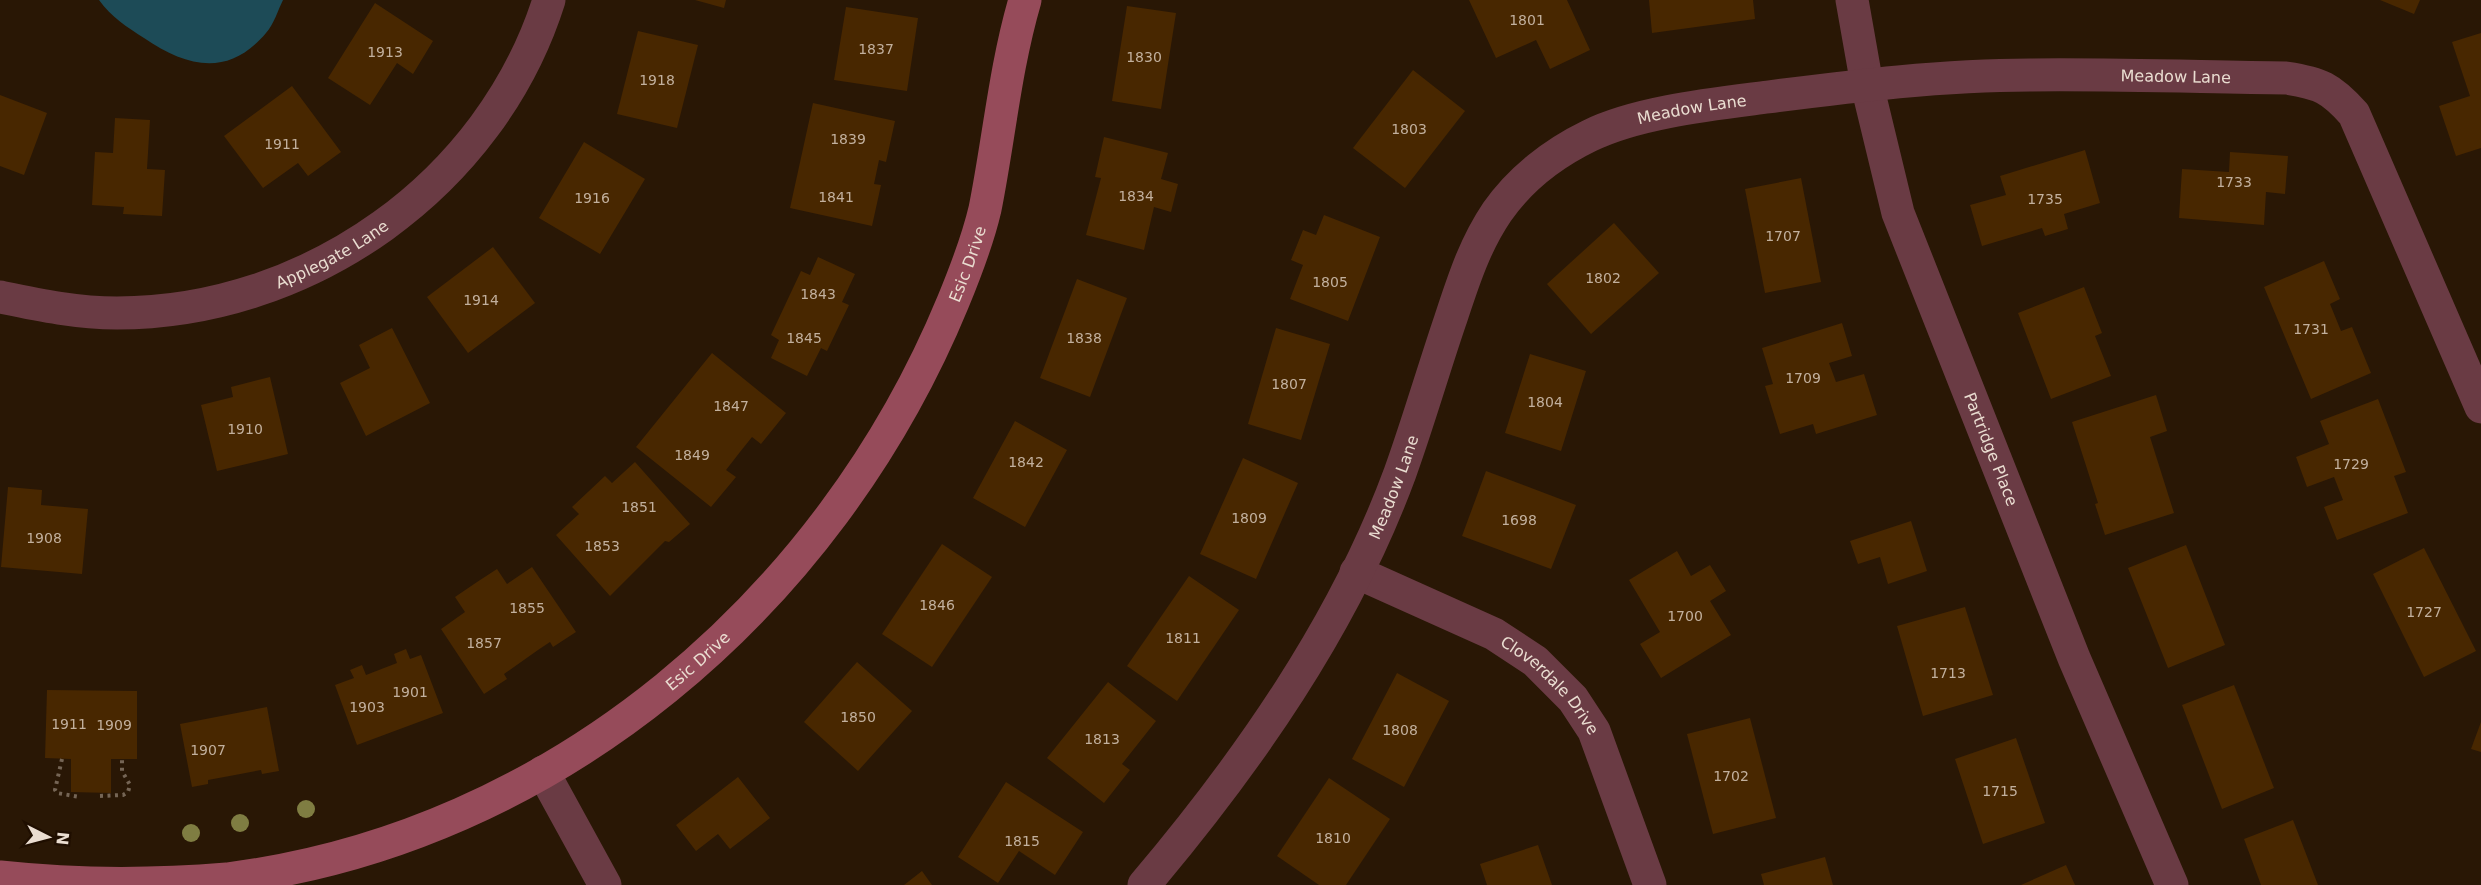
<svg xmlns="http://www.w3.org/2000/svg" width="2481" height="885" viewBox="0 0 2481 885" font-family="'DejaVu Sans',sans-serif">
	<rect width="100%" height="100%" fill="#291705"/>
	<path fill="#1d4b57" d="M99 0H283C278 10 274 24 266 33 229 77 188 68 144 38 127 27 111 17 99 0Z"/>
	<g fill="#482700">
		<polygon points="695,0 726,0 724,8"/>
		<polygon points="1469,0 1567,0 1590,50 1550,69 1536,40 1496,58"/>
		<polygon points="1649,0 1753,0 1755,19 1652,33"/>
		<polygon points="2380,0 2420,0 2414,14"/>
		<polygon points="375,3 433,41 413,74 397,63 370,105 328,78"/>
		<polygon points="1127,6 1176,13 1161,109 1112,101"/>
		<polygon points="846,7 918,18 907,91 834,80"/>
		<polygon points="638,31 698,45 677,128 617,114"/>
		<polygon points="2481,33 2481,148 2456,156 2439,106 2470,96 2452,42"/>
		<polygon points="1413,70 1465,111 1405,188 1353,148"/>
		<polygon points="292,86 341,152 308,176 298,163 263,188 224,136"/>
		<polygon points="0,95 47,113 24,175 0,166"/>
		<polygon points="813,103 895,121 886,162 879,160 878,165 874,184 881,185 872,226 790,208"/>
		<polygon points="115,118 150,120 147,169 165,170 162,216 123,214 124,207 92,205 95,152 113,153"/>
		<polygon points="1104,137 1168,153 1161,179 1178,184 1171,212 1154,207 1144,250 1086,235 1101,178 1095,177"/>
		<polygon points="584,142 645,179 600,254 539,218"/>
		<polygon points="2085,150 2100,203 2064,214 2068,229 2045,236 2042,228 1982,246 1970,205 2006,195 2000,176"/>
		<polygon points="2230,152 2288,156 2285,194 2266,192 2264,225 2179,218 2182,169 2229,172"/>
		<polygon points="1801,178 1821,282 1765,293 1745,189"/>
		<polygon points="1324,215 1380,237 1348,321 1290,299 1303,265 1291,260 1303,230 1316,235"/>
		<polygon points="1614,223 1659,273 1591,334 1547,284"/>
		<polygon points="493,247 535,303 468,353 427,297"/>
		<polygon points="818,257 855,274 842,302 849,305 827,351 821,348 807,376 771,358 779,340 771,335 801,271 810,275"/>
		<polygon points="2324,261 2340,299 2330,304 2341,331 2352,327 2371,373 2311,399 2264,287"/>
		<polygon points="1077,279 1127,298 1090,397 1040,378"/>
		<polygon points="2084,287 2102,333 2095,336 2111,376 2051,399 2018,313"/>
		<polygon points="1842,323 1852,356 1829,363 1836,382 1864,374 1877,415 1816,434 1813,424 1780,434 1765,386 1773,384 1762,348"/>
		<polygon points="392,328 430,403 366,436 340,383 370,368 359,345"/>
		<polygon points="1276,328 1330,344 1301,440 1248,424"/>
		<polygon points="712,353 786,413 761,444 752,437 740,452 726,470 736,477 711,507 636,447"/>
		<polygon points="1530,354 1586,371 1561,451 1505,433"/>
		<polygon points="270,377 288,454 217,471 201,405 233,397 231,387"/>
		<polygon points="2156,395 2167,431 2150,437 2174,513 2105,535 2095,504 2098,503 2072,422"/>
		<polygon points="2378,399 2406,472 2394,476 2408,513 2337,540 2324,507 2343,500 2334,477 2307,487 2296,457 2329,444 2320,421"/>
		<polygon points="1015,421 1067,450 1025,527 973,498"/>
		<polygon points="1243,458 1298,483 1256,579 1200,554"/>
		<polygon points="635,462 690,524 669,542 665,541 610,596 556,535 579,514 572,507 605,476 612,483"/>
		<polygon points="1486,471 1576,505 1551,569 1462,536"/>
		<polygon points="8,487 42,490 41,505 88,509 82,574 1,567"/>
		<polygon points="1911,521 1927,571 1888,584 1880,557 1858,564 1850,541"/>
		<polygon points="942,544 992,577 932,667 882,634"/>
		<polygon points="2186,545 2225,645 2168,668 2128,568"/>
		<polygon points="2424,548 2476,651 2424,677 2373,574"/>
		<polygon points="1677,551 1691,576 1710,565 1726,591 1710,601 1731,635 1661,678 1640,644 1660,632 1629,580"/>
		<polygon points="532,567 576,632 553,647 550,642 538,650 504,674 507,679 484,694 441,629 465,612 455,597 477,582 497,569 507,584"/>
		<polygon points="1189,576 1239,610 1177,701 1127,666"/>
		<polygon points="1965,607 1993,695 1923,716 1897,626"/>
		<polygon points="406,649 410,659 421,655 443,713 357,745 335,685 354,678 350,670 362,665 366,675 397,663 394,654"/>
		<polygon points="857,662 912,711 858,771 804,722"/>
		<polygon points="1397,673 1449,701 1404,787 1352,759"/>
		<polygon points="1108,682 1156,721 1122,764 1130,770 1104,803 1047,758"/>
		<polygon points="2234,685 2274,788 2222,809 2182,705"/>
		<polygon points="47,690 137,691 137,759 111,759 111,793 71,792 71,759 45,758"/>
		<polygon points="267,707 279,771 262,774 261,770 235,775 208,780 208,784 192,787 180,724"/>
		<polygon points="1750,718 1776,818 1713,834 1687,734"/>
		<polygon points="2481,722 2481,752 2471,749"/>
		<polygon points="2016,738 2045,823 1983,844 1955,759"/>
		<polygon points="738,777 770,818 730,849 718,834 696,851 676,825"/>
		<polygon points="1329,778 1390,819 1346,885 1319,885 1277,856"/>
		<polygon points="1006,782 1083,832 1055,875 1019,851 998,883 958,857"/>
		<polygon points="2293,820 2318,885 2261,885 2244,839"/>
		<polygon points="1538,845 1552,885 1487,885 1480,864"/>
		<polygon points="1825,857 1833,885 1764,885 1761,874"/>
		<polygon points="2066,865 2075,885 2021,885"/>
		<polygon points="922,871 932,885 904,885"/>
	</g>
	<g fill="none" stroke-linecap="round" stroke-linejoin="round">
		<g stroke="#756555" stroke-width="4" stroke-dasharray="3 4.5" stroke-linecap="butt">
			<polyline points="62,759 55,790 57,793 80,797"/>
			<polyline points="100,796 123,795 128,792 130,785 122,771 122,759"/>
		</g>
		<g stroke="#6a3b44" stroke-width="33">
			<path id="s1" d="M1852 0 1867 85 1898 213 2074 658 2172 885"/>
			<path id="s2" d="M0 297C39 305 77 313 117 313 309 313 491 184 549 0"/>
			<path id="s3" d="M1356 572 1494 634 1535 661 1573 699 1594 731 1650 885"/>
			<polyline points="543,772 605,885"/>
			<path id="s4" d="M1144 885C1248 762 1344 625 1400 473 1418 423 1433 371 1450 321 1463 282 1474 246 1497 212 1520 179 1554 153 1589 136 1637 112 1714 104 1768 97 1854 86 1943 75 2030 75 2116 74 2201 77 2286 78 2320 83 2331 88 2354 114L2481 407"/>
		</g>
		<path stroke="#964b5a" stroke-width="33" id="s5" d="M0 877C74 885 153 885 227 879 554 838 829 603 953 302 965 273 978 239 985 209 999 139 1005 68 1025 0"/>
	</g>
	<g fill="#7f7d42">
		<circle cx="306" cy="809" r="9"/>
		<circle cx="240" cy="823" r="9"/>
		<circle cx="191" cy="833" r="9"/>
	</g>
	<g text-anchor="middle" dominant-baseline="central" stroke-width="4.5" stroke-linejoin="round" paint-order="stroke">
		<g font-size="14" fill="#c2b09d">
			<text x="1527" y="20">1801</text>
			<text x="876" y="49">1837</text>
			<text x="385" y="52">1913</text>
			<text x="1144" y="57">1830</text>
			<text x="657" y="80">1918</text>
			<text x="1409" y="129">1803</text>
			<text x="848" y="139">1839</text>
			<text x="282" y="144">1911</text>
			<text x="2234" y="182">1733</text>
			<text x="1136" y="196">1834</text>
			<text x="836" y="197">1841</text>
			<text x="592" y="198">1916</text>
			<text x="2045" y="199">1735</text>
			<text x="1783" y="236">1707</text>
			<text x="1603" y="278">1802</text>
			<text x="1330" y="282">1805</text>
			<text x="818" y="294">1843</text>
			<text x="481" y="300">1914</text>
			<text x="2311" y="329">1731</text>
			<text x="804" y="338">1845</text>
			<text x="1084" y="338">1838</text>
			<text x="1803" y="378">1709</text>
			<text x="1289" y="384">1807</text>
			<text x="1545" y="402">1804</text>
			<text x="731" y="406">1847</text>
			<text x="245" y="429">1910</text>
			<text x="692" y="455">1849</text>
			<text x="1026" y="462">1842</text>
			<text x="2351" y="464">1729</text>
			<text x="639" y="507">1851</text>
			<text x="1249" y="518">1809</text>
			<text x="1519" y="520">1698</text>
			<text x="44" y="538">1908</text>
			<text x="602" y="546">1853</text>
			<text x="937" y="605">1846</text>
			<text x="527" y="608">1855</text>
			<text x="2424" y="612">1727</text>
			<text x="1685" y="616">1700</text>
			<text x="1183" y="638">1811</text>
			<text x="484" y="643">1857</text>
			<text x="1948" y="673">1713</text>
			<text x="410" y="692">1901</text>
			<text x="367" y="707">1903</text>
			<text x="858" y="717">1850</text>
			<text x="69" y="724">1911</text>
			<text x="114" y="725">1909</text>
			<text x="1400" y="730">1808</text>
			<text x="1102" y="739">1813</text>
			<text x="208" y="750">1907</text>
			<text x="1731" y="776">1702</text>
			<text x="2000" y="791">1715</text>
			<text x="1333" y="838">1810</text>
			<text x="1022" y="841">1815</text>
		</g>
		<g font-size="16" fill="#eaddd1" stroke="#1f0e00">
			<text stroke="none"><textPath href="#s4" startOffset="1480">Meadow Lane</textPath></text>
			<text stroke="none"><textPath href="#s4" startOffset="994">Meadow Lane</textPath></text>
			<text stroke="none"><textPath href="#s2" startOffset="344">Applegate Lane</textPath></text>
			<text stroke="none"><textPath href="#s5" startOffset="1239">Esic Drive</textPath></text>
			<text stroke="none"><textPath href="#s1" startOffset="472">Partridge Place</textPath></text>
			<text stroke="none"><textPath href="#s4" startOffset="472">Meadow Lane</textPath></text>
			<text stroke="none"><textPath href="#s5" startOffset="754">Esic Drive</textPath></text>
			<text stroke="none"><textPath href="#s3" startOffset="228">Cloverdale Drive</textPath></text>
		</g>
	</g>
	<g transform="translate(48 837) rotate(96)" stroke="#1f0e00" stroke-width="4.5" paint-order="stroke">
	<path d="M0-4.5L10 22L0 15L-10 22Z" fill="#eaddd1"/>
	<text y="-9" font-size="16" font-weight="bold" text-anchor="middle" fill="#eaddd1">N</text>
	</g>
</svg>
